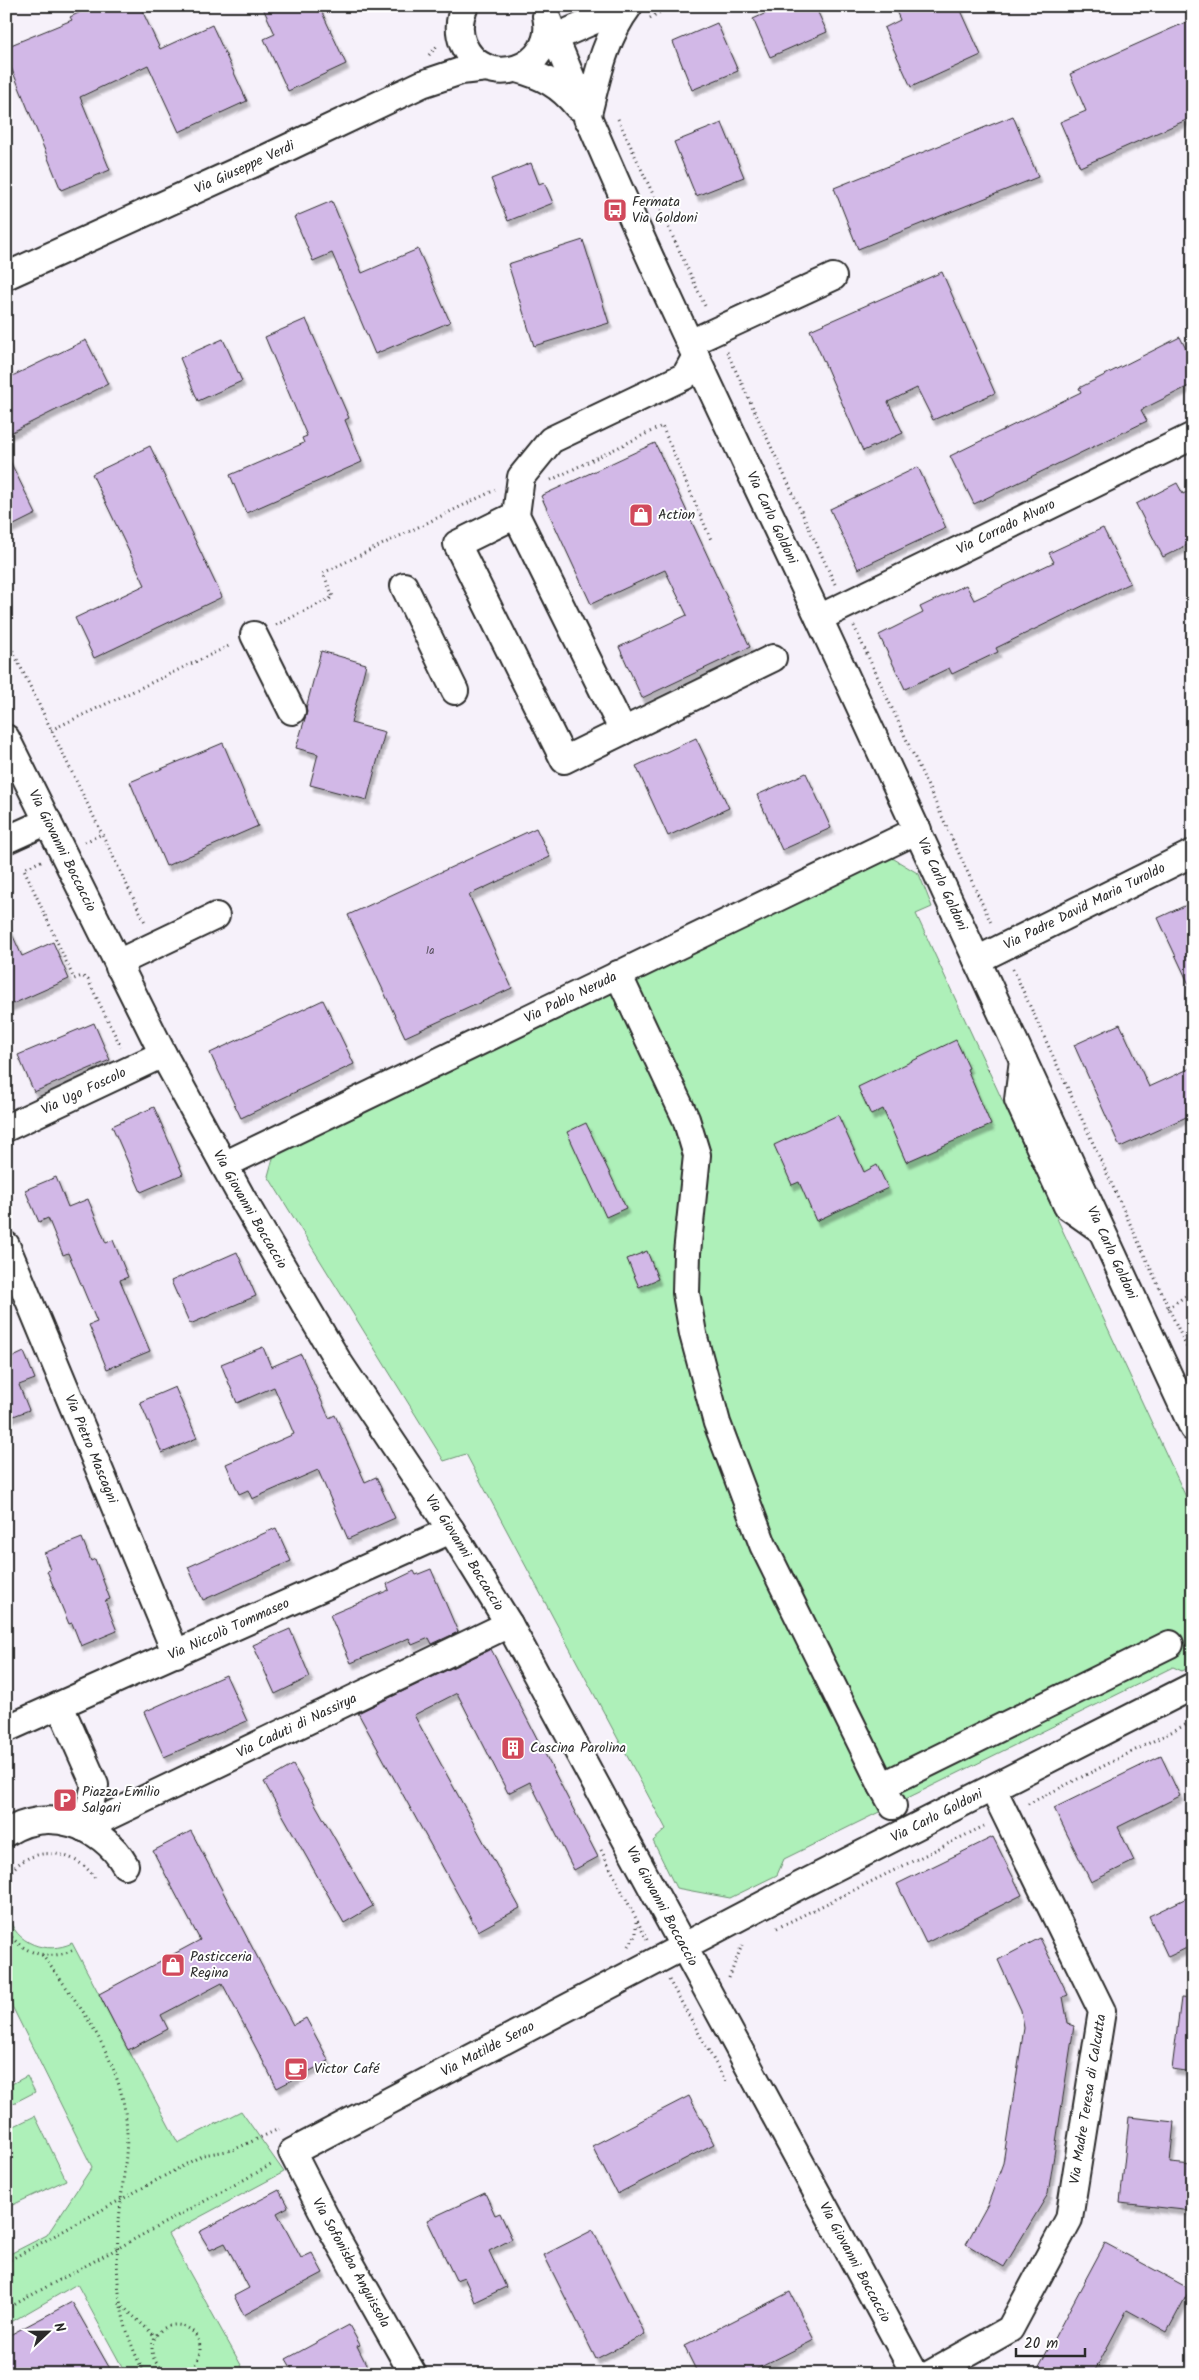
<svg xmlns="http://www.w3.org/2000/svg" width="1199" height="2380" viewBox="0 0 1199 2380" font-family="Kalam,sans-serif">
	<defs>
		<filter id="shadow"><feDropShadow dx="3" dy="5.5" stdDeviation="1" flood-color="#0004"/></filter>
	</defs>
	<rect width="100%" height="100%" fill="#f6f1fa"/>
	<filter id="ink" filterUnits="userSpaceOnUse"><feTurbulence type="fractalNoise" baseFrequency=".02" numOctaves="2"/><feDisplacementMap in="SourceGraphic" scale="10" xChannelSelector="R" yChannelSelector="G"/><feConvolveMatrix kernelMatrix="1 2 1 2 8 2 1 2 1" color-interpolation-filters="sRGB"/></filter>
	<g filter="url(#ink)">
		<g fill="#aef0b9" stroke="#6c8e72">
			<polygon points="889,856 919,874 932,907 916,914 1193,1512 1193,1666 1182,1671 1173,1667 784,1859 777,1875 730,1898 676,1888 653,1841 666,1829 466,1454 444,1461 268,1176 275,1151"/>
			<path d="M6 1893C9 1898 6 1908 8 1915 15 1944 47 1955 72 1943L178 2143 241 2111 284 2172 168 2234 246 2374H126L77 2284 6 2325V2256L47 2235 92 2167 6 1994Z"/>
			<polygon points="27,2076 35,2092 6,2107 6,2087"/>
			<polygon points="35,2116 66,2180 6,2208 6,2130"/>
		</g>
		<g fill="#d2b8e7" stroke="#2b2b2b" filter="url(#shadow)">
			<polygon points="93,6 140,6 160,49 212,25 247,101 179,132 148,65 80,97 110,170 61,190 6,55 6,47 72,20 70,17"/>
			<polygon points="262,6 319,6 346,64 288,91 264,39 275,34"/>
			<polygon points="782,6 815,6 827,32 770,57 753,19"/>
			<polygon points="894,6 959,6 981,55 911,87 884,28 900,20"/>
			<polygon points="1193,19 1193,117 1080,167 1060,122 1086,111 1070,74"/>
			<polygon points="717,23 738,71 692,90 673,42"/>
			<polygon points="1013,116 1038,177 858,249 834,188"/>
			<polygon points="722,123 744,177 696,196 674,142"/>
			<polygon points="531,163 539,184 544,182 553,203 508,221 491,179"/>
			<polygon points="332,201 362,273 418,249 450,322 375,354 332,253 313,261 294,217"/>
			<polygon points="583,240 609,323 534,346 508,264"/>
			<polygon points="942,272 995,393 933,420 917,388 888,402 903,433 863,451 810,330"/>
			<polygon points="306,319 349,418 345,420 362,462 246,513 230,475 304,443 302,438 307,436 265,337"/>
			<polygon points="1180,337 1193,363 1193,384 1141,410 1147,421 974,504 950,456 1081,392 1079,388"/>
			<polygon points="223,339 242,381 198,401 180,358"/>
			<polygon points="86,340 108,384 6,435 6,379"/>
			<polygon points="655,443 750,647 642,698 619,647 687,615 665,570 591,604 541,496"/>
			<polygon points="150,446 222,597 94,658 75,618 145,585 92,474"/>
			<polygon points="6,453 36,514 6,529"/>
			<polygon points="918,467 946,528 858,569 830,509"/>
			<polygon points="1177,483 1183,494 1193,489 1193,542 1163,557 1136,504"/>
			<polygon points="1103,528 1130,583 996,648 998,652 952,674 949,668 905,689 879,635 923,613 920,607 966,585 974,600 1054,562 1049,553"/>
			<polygon points="321,651 366,664 351,723 385,732 367,800 310,785 318,754 296,748 307,712 306,708"/>
			<polygon points="696,738 729,808 668,836 636,766"/>
			<polygon points="223,743 258,826 166,866 130,782"/>
			<polygon points="806,773 831,828 782,850 757,795"/>
			<polygon points="536,828 550,857 469,895 512,988 405,1037 348,915"/>
			<polygon points="1193,902 1193,993 1158,918"/>
			<polygon points="6,921 22,956 53,942 69,979 6,1007"/>
			<polygon points="323,1000 354,1064 241,1118 210,1053"/>
			<polygon points="94,1023 110,1060 34,1092 18,1055"/>
			<polygon points="1120,1024 1149,1087 1193,1067 1193,1114 1120,1147 1074,1045"/>
			<polygon points="956,1040 969,1068 967,1069 991,1125 906,1162 883,1109 871,1115 858,1087"/>
			<polygon points="154,1107 183,1174 141,1192 112,1126"/>
			<polygon points="838,1115 864,1172 877,1165 888,1188 816,1221 799,1182 792,1185 774,1145"/>
			<polygon points="586,1123 626,1208 606,1217 567,1132"/>
			<polygon points="56,1177 68,1207 88,1199 106,1243 113,1240 128,1277 120,1280 150,1351 107,1369 89,1325 97,1322 68,1253 63,1255 48,1218 39,1222 25,1190"/>
			<polygon points="647,1251 658,1279 639,1287 627,1259"/>
			<polygon points="237,1252 256,1296 190,1324 171,1281"/>
			<polygon points="263,1347 271,1367 301,1354 329,1418 335,1415 365,1482 376,1477 395,1518 348,1539 318,1470 252,1499 248,1490 239,1494 226,1464 294,1434 274,1387 237,1403 221,1364"/>
			<polygon points="24,1352 35,1379 19,1385 29,1410 6,1419 6,1355 9,1359"/>
			<polygon points="175,1387 197,1438 162,1453 140,1402"/>
			<polygon points="276,1528 291,1561 203,1600 188,1567"/>
			<polygon points="82,1538 91,1561 95,1559 110,1599 105,1601 117,1631 81,1646 72,1623 69,1624 47,1571 50,1570 44,1553"/>
			<polygon points="431,1569 458,1632 432,1644 429,1638 412,1645 409,1638 351,1663 330,1615 389,1590 387,1584 414,1571 416,1575"/>
			<polygon points="290,1629 310,1677 275,1694 253,1645"/>
			<polygon points="491,1649 598,1857 574,1870 530,1782 508,1793 457,1693 414,1715 520,1908 478,1931 358,1713"/>
			<polygon points="226,1675 247,1721 164,1757 144,1712"/>
			<polygon points="1161,1756 1180,1796 1118,1827 1134,1861 1091,1882 1054,1808"/>
			<polygon points="293,1765 373,1906 344,1923 264,1782"/>
			<polygon points="191,1831 293,2025 306,2018 329,2061 277,2088 222,1983 161,2015 168,2029 128,2050 99,1994 200,1940 153,1851"/>
			<polygon points="993,1837 1022,1895 926,1943 897,1884"/>
			<polygon points="1193,1895 1193,1945 1168,1957 1149,1916"/>
			<polygon points="1040,1938 1068,1995 1063,1997 1068,2024 1074,2026 1048,2194 1004,2267 966,2244 988,2204 1003,2163 1024,2028 1021,2010 998,1960"/>
			<polygon points="1181,1998 1193,1999 1193,2072 1172,2069"/>
			<polygon points="689,2096 714,2144 617,2194 592,2146"/>
			<polygon points="1129,2117 1174,2122 1170,2163 1193,2165 1193,2211 1120,2203"/>
			<polygon points="279,2190 288,2207 277,2213 301,2258 312,2253 323,2273 244,2315 234,2296 249,2288 225,2243 210,2250 199,2232"/>
			<polygon points="485,2193 495,2215 500,2213 512,2239 489,2251 506,2287 475,2302 464,2277 456,2280 427,2220"/>
			<polygon points="593,2230 645,2334 596,2359 544,2255"/>
			<polygon points="1105,2243 1190,2289 1167,2332 1127,2310 1093,2374 1035,2374"/>
			<polygon points="790,2292 814,2340 747,2374 698,2374 684,2346"/>
			<polygon points="72,2302 113,2374 6,2374 6,2337"/>
			<polygon points="349,2325 360,2345 357,2346 371,2374 295,2374 286,2359"/>
		</g>
		<g fill="none" stroke-linecap="round" stroke-linejoin="round">
			<g stroke="#2b2b2b" stroke-width="30">
				<g id="minor">
					<path d="M465 6C459 18 458 31 463 44 484 93 558 69 546 16"/>
					<path id="s1" d="M547 18C632 230 734 435 830 642 952 904 1071 1166 1193 1428"/>
					<polyline points="545,42 627,6"/>
					<path d="M517 69C543 76 560 85 577 106"/>
					<path d="M587 118C597 79 604 39 629 6"/>
					<path id="s2" d="M6 276 266 158 422 84 461 71 487 68"/>
					<polyline points="690,343 833,277"/>
					<polyline points="516,515 457,544 564,760 623,731 516,515 521,477 551,440 685,376 696,356"/>
					<polyline points="404,586 455,691"/>
					<path id="s3" d="M819 618 1193 436"/>
					<polyline points="254,635 292,711"/>
					<polyline points="623,731 773,658"/>
					<path id="s4" d="M6 738 163 1054 241 1196 338 1361 451 1530 509 1624 915 2374"/>
					<polyline points="6,840 48,821"/>
					<path id="s5" d="M977 960 1193 853"/>
					<polyline points="119,967 130,957 216,916"/>
					<polyline points="618,974 686,1119 697,1155 687,1253 686,1293 693,1334 717,1423 763,1545 882,1786 1170,1644"/>
					<polyline points="1023,1060 1018,1100 1067,1206 1101,1230"/>
					<path id="s6" d="M6 1128 163 1054"/>
					<path id="s7" d="M224 1165 918 830"/>
					<path id="s8" d="M6 1245 176 1654"/>
					<polyline points="60,1706 95,1785 84,1828"/>
					<path id="s9" d="M6 1729 451 1530"/>
					<polyline points="882,1786 893,1806"/>
					<path id="s10" d="M84 1828 509 1624"/>
					<path d="M6 1833C47 1806 102 1824 125 1865"/>
					<path id="s11" d="M413 2374 332 2230 292 2152 793 1889 1193 1686"/>
					<path id="s12" d="M930 2374 1010 2329 1069 2219 1102 2011 993 1789"/>
				</g>
			</g>
			<g stroke="#2b2b2b" stroke-width="3" stroke-dasharray="1 4" stroke-linecap="butt">
				<polyline points="650,18 667,8"/>
				<polyline points="429,55 438,45"/>
				<polyline points="618,119 706,308"/>
				<polyline points="727,352 835,584"/>
				<polyline points="551,480 662,426 712,542"/>
				<polyline points="276,625 333,597 323,573 495,490"/>
				<polyline points="854,626 992,925"/>
				<polyline points="6,637 145,922"/>
				<polyline points="51,730 231,645"/>
				<polyline points="85,842 102,834"/>
				<polyline points="41,861 24,869 74,979 82,976 88,980 121,1047"/>
				<polyline points="1013,969 1193,1361"/>
				<polyline points="988,1070 992,1069"/>
				<polyline points="1168,1308 1193,1291"/>
				<polyline points="1028,1804 1193,1721"/>
				<polyline points="601,1850 647,1940"/>
				<path d="M6 1879C26 1843 76 1847 96 1880"/>
				<polyline points="777,1928 984,1826"/>
				<path d="M6 1929C20 1954 51 1962 75 1949"/>
				<polyline points="629,1946 636,1934 636,1920"/>
				<path d="M42 1955C81 2006 125 2064 127 2133 127 2155 123 2179 121 2201 114 2264 114 2317 145 2374"/>
				<polyline points="729,1978 742,1945"/>
				<polyline points="669,1980 726,2082"/>
				<polyline points="6,2262 203,2155 233,2150 279,2129"/>
				<polyline points="119,2303 156,2337"/>
				<polyline points="6,2309 271,2165"/>
				<circle cx="176" cy="2349" r="24"/>
			</g>
			<use href="#minor" stroke="#fff" stroke-width="26"/>
		</g>
	</g>
	<defs>
		<g id="bus-square" transform="scale(1.25)"><rect x="-9" y="-9" width="18" height="18" rx="4" fill="#d1495b" stroke="#fff"/><path d="M-5-6H5V4H4V6H2V4H-2V6H-4V4H-5ZM-3.5-4V0h7V-4ZM-3.5 1.2v1.5H-2V1.2ZM2 1.2v1.5H3.5V1.2Z" fill="#fff"/></g>
		<g id="shop-square" transform="scale(1.25)"><rect x="-9" y="-9" width="18" height="18" rx="4" fill="#d1495b" stroke="#fff"/><path d="M-5-2.5h2.3a2.7 3.5 0 0 1 5.4 0H5L5.5 6h-11ZM-1.5-2.5h3a1.5 2.3 0 0 0-3 0Z" fill="#fff"/></g>
		<g id="building-square" transform="scale(1.25)"><rect x="-9" y="-9" width="18" height="18" rx="4" fill="#d1495b" stroke="#fff"/><path d="M-4-6H4V6H1V3H-1V6H-4ZM-2.5-4.3h1.7v1.8h-1.7ZM.8-4.3h1.7v1.8H.8ZM-2.5-1h1.7V.8h-1.7ZM.8-1h1.7V.8H.8Z" fill="#fff"/></g>
		<g id="parking-square" transform="scale(1.25)"><rect x="-9" y="-9" width="18" height="18" rx="4" fill="#d1495b" stroke="#fff"/><path d="M-3.5-5.5H1a3.5 3.5 0 0 1 0 7H-1V5.5H-3.5ZM-1-3.4V-.6H.8a1.4 1.4 0 0 0 0-2.8Z" fill="#fff"/></g>
		<g id="cafe-square" transform="scale(1.25)"><rect x="-9" y="-9" width="18" height="18" rx="4" fill="#d1495b" stroke="#fff"/><path d="M-5.5-4.5H6V0H3Q3 3.5 0 3.5H-2.5Q-5.5 3.5-5.5 0ZM3-3.2v2h1.7v-2ZM-6 4.5H4V6H-6Z" fill="#fff"/></g>
	</defs>
	<g fill-rule="evenodd">
		<use href="#bus-square" x="615" y="210"/>
		<use href="#shop-square" x="641" y="515"/>
		<use href="#building-square" x="513" y="1748"/>
		<use href="#parking-square" x="65" y="1800"/>
		<use href="#shop-square" x="173" y="1965"/>
		<use href="#cafe-square" x="296" y="2069"/>
	</g>
	<g text-anchor="middle" dominant-baseline="central" stroke-width="4" stroke-linejoin="round" paint-order="stroke">
		<g font-size="11" fill="#554e5a">
			<text x="430" y="951">1a</text>
		</g>
		<g font-size="14" fill="#2b2b2b" stroke="#fff">
			<text stroke="none"><textPath href="#s2" startOffset="262">Via Giuseppe Verdi</textPath></text>
			<text stroke="none"><textPath href="#s1" startOffset="548">Via Carlo Goldoni</textPath></text>
			<text stroke="none"><textPath href="#s3" startOffset="208">Via Corrado Alvaro</textPath></text>
			<text stroke="none"><textPath href="#s4" startOffset="126">Via Giovanni Boccaccio</textPath></text>
			<text stroke="none"><textPath href="#s1" startOffset="952">Via Carlo Goldoni</textPath></text>
			<text stroke="none"><textPath href="#s5" startOffset="120">Via Padre David Maria Turoldo</textPath></text>
			<text stroke="none"><textPath href="#s7" startOffset="385">Via Pablo Neruda</textPath></text>
			<text stroke="none"><textPath href="#s6" startOffset="86">Via Ugo Foscolo</textPath></text>
			<text stroke="none"><textPath href="#s4" startOffset="531">Via Giovanni Boccaccio</textPath></text>
			<text stroke="none"><textPath href="#s1" startOffset="1358">Via Carlo Goldoni</textPath></text>
			<text stroke="none"><textPath href="#s8" startOffset="221">Via Pietro Mascagni</textPath></text>
			<text stroke="none"><textPath href="#s4" startOffset="936">Via Giovanni Boccaccio</textPath></text>
			<text stroke="none"><textPath href="#s9" startOffset="244">Via Niccolò Tommaseo</textPath></text>
			<text stroke="none"><textPath href="#s10" startOffset="236">Via Caduti di Nassirya</textPath></text>
			<text stroke="none"><textPath href="#s11" startOffset="980">Via Carlo Goldoni</textPath></text>
			<text stroke="none"><textPath href="#s4" startOffset="1341">Via Giovanni Boccaccio</textPath></text>
			<text stroke="none"><textPath href="#s11" startOffset="474">Via Matilde Serao</textPath></text>
			<text stroke="none"><textPath href="#s12" startOffset="338">Via Madre Teresa di Calcutta</textPath></text>
			<text transform="translate(351 2263) rotate(61)">Via Sofonisba Anguissola</text>
			<text stroke="none"><textPath href="#s4" startOffset="1746">Via Giovanni Boccaccio</textPath></text>
		</g>
		<g font-size="14" fill="#2b2b2b" stroke="#fff" text-anchor="start">
			<text x="632" y="202">Fermata<tspan x="632" dy="16">Via Goldoni</tspan></text>
			<text x="658" y="515">Action</text>
			<text x="530" y="1748">Cascina Parolina</text>
			<text x="82" y="1792">Piazza Emilio<tspan x="82" dy="16">Salgari</tspan></text>
			<text x="190" y="1957">Pasticceria<tspan x="190" dy="16">Regina</tspan></text>
			<text x="314" y="2069">Victor Café</text>
		</g>
	</g>
	<rect width="1199" height="2380" fill="none" stroke="#fff" stroke-width="25"/>
	<rect x="12" y="12" width="1174" height="2355" fill="none" stroke="#2b2b2b" stroke-width="2" filter="url(#ink)"/>
	<g transform="translate(48 2332) rotate(68)" stroke="#ffffff" stroke-width="4" paint-order="stroke">
	<path d="M0-4L9 19L0 12L-9 19Z" fill="#2b2b2b"/>
	<text y="-8" font-size="14" font-weight="bold" text-anchor="middle" fill="#2b2b2b">N</text>
	</g>
	<path d="M1016 2348v8h69v-8" fill="none" stroke="#2b2b2b" stroke-width="2.5"/>
	<text x="1024" y="2348" font-size="15" fill="#2b2b2b" stroke="#ffffff" stroke-width="4" paint-order="stroke">20 m</text>
</svg>
